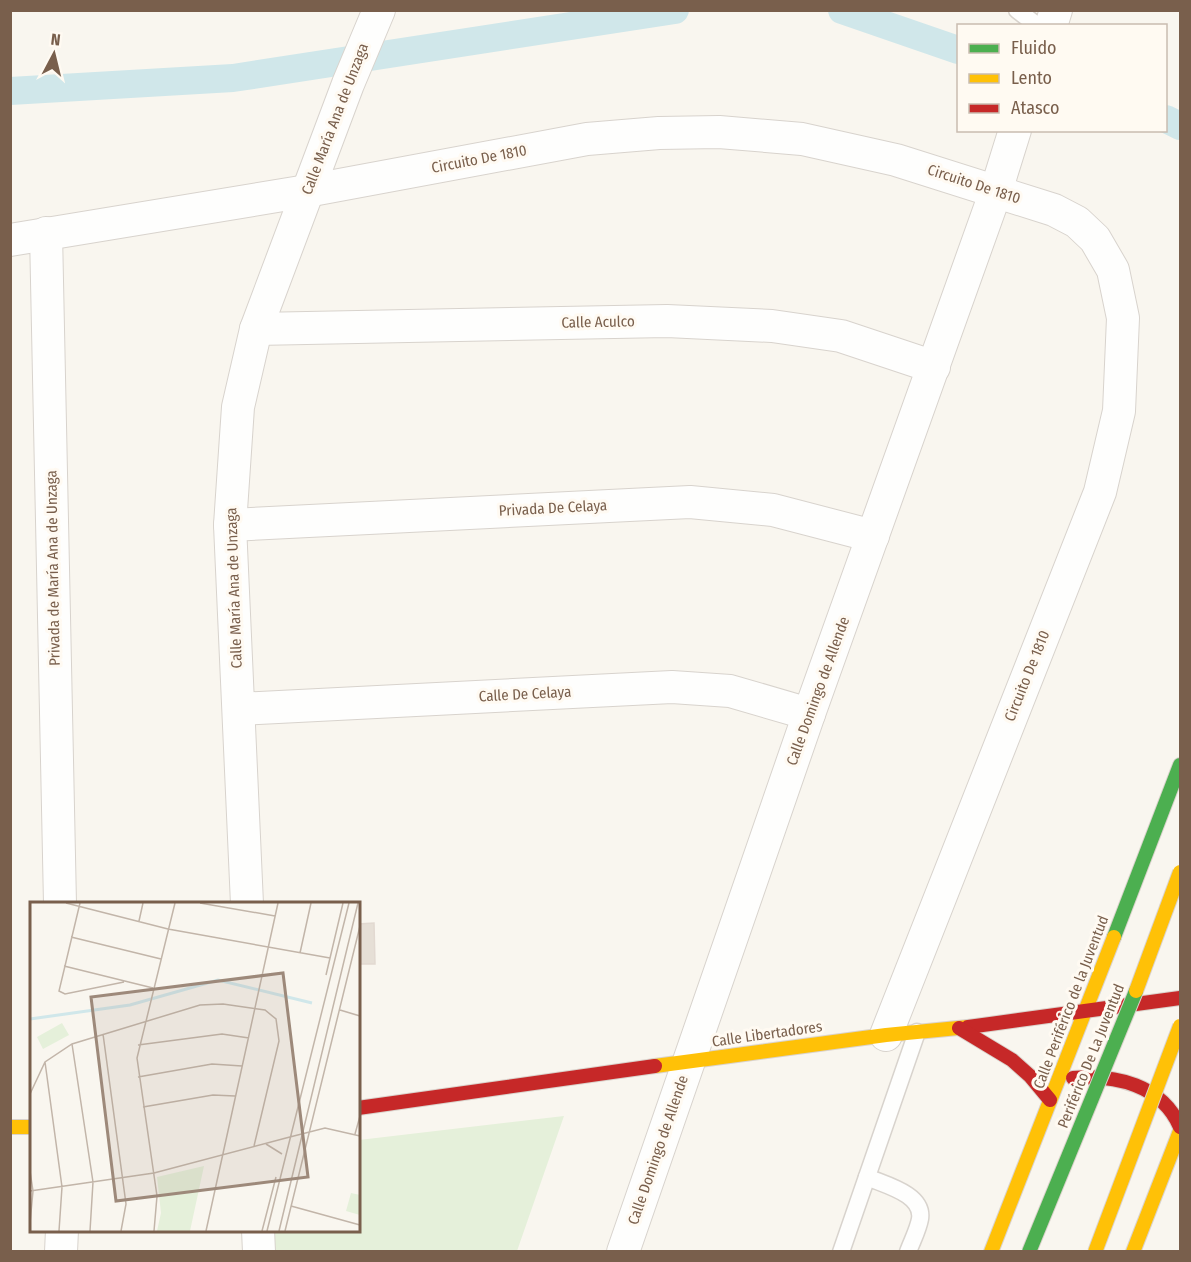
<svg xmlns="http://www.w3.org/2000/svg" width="1191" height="1262" viewBox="0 0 1191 1262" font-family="'Fira Sans Condensed',sans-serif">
	<rect width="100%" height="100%" fill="#f9f6ef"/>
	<polygon fill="#e5f0da" points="564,1116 517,1251 268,1252 269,1231 358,1230 359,1140"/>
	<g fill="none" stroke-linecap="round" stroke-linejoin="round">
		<g stroke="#d0e7ea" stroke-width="28">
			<polyline points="842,10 958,50"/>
			<polyline points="10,91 233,78 675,10"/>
			<polyline points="1166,119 1180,126"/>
		</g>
	</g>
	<polygon fill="#e6dfd6" stroke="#e2d9d1" stroke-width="1.5" points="374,923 375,964 358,964 358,924"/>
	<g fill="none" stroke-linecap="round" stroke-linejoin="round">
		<g stroke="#d8d3cd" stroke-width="19">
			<g id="lane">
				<polyline points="1017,10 1038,26"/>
				<path d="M867 1177C885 1185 924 1194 920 1219 918 1230 912 1241 908 1252"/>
				<polyline points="841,1252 917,1032"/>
			</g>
		</g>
		<g stroke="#d8d3cd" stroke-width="34">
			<g id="street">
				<polyline points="1051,26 1056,10"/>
				<polyline points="46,233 60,904"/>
				<polyline points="10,240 307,191 587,139 659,133 719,132 802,139 896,160 1054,210 1077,222 1095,239 1113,270 1123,318 1119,411 1100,492 886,1035"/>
				<polyline points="256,329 667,321 772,326 841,336 934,367"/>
				<polyline points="230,525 690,502 773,510 873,536"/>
				<polyline points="239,709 672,687 730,691 809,714"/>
				<polyline points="247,904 230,525 238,407 256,329 348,84 379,10"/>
				<polyline points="258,1230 259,1252"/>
				<polyline points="61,1252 62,1230"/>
				<polyline points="623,1252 809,714 996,191 1015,130"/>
			</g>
		</g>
		<g stroke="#dad3cc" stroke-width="16">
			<polyline id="fast" points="1114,937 1180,765"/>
		</g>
		<g stroke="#dad3cc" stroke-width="16">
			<g id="slow">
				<polyline points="655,1066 886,1035 968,1027"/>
				<polyline points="10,1127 32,1127"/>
				<polyline points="991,1252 1114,937"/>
				<polyline points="1133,1252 1180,1131"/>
			</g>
		</g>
		<g stroke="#dad3cc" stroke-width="16">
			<g id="jam">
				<polyline points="968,1027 1180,998"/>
				<polyline points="959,1028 1012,1060 1030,1076 1050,1100"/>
				<path d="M1073 1078C1115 1074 1162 1085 1180 1127"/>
				<polyline points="358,1108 655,1066"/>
			</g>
		</g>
		<use href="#lane" stroke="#fefefd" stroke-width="16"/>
		<use href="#street" stroke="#fefefd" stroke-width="32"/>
		<use href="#fast" stroke="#4caf50" stroke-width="14"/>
		<use href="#slow" stroke="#ffc107" stroke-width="14"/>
		<use href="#jam" stroke="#c62828" stroke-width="14"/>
		<g stroke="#dad2cb" stroke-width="16" stroke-linecap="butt">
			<polyline id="fast-bridge" points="1029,1252 1136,991"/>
		</g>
		<g stroke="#dad2cb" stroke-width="16" stroke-linecap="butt">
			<g id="slow-bridge">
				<polyline points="1136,991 1180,872"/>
				<polyline points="1095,1252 1180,1026"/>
			</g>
		</g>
		<use href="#fast-bridge" stroke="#4caf50" stroke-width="14"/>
		<use href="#slow-bridge" stroke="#ffc107" stroke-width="14"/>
	</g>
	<g text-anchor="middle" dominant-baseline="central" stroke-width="6" stroke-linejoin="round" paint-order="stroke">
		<g font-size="15" fill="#795f4c" stroke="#fffaf2">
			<text transform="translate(335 119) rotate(-69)">Calle María Ana de Unzaga</text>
			<text transform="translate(479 159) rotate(-11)">Circuito De 1810</text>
			<text transform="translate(974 184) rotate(18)">Circuito De 1810</text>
			<text transform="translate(598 322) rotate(-1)">Calle Aculco</text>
			<text transform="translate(553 508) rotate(-3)">Privada De Celaya</text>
			<text transform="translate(53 568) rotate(-91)">Privada de María Ana de Unzaga</text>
			<text transform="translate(234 588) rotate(-92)">Calle María Ana de Unzaga</text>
			<text transform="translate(1027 676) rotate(-68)">Circuito De 1810</text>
			<text transform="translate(818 691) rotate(-70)">Calle Domingo de Allende</text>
			<text transform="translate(525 694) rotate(-3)">Calle De Celaya</text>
			<text transform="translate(1071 1002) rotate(-69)">Calle Periférico de la Juventud</text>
			<text transform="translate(767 1034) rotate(-8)">Calle Libertadores</text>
			<text transform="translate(1091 1056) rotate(-68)">Periférico De La Juventud</text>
			<text transform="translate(658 1150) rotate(-71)">Calle Domingo de Allende</text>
		</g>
	</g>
	<g transform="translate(30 902)">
		<rect width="330" height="330" fill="#f9f6ef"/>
		<path d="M32 121 39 133 13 147 7 135ZM174 264 160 329H127L131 311 127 275ZM321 291 330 293V313L316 309Z" fill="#e5f0da"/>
		<path fill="none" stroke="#d0e7ea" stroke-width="3" d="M0 117 100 103 188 78 282 101"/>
		<path fill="none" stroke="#c2b5a9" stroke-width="1.5" d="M36 1 138 27 300 56M50 1 29 89 35 92 94 80M170 1 245 14M109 19 113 1M41 35 131 57M270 51 281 1M34 64 123 86M296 73 313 1M310 108 330 114M73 132 96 302 91 329M42 142 63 280 60 329M108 143 192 132 219 136M15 160 32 285 29 329M108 175 182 162 212 164M0 192 15 160 42 142 170 103 193 102 235 108 246 117 249 139 224 244M113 205 183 193 205 194M325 232 330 214M256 236 295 226 330 234M236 242 252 252M0 269 3 289 0 321M0 289 124 271 256 236M261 304 330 323M124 329 127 294 107 156 145 1M176 329 248 1M232 329 246 275M237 329 319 1M249 329 328 1M255 329 330 24"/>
		<path fill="#9d897a" fill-opacity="0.15" stroke="#9d897a" stroke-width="3" d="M253 71 278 275 86 299 61 95Z"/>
		<rect width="330" height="330" fill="none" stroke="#795f4c" stroke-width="3"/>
	</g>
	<rect width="1191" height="1262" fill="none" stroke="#795f4c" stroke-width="24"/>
	<rect x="957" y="24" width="210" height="108" fill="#fffaf2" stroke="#c9bcb0" stroke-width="1.5"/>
	<rect x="969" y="44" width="30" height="9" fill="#4caf50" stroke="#c9bcb0" stroke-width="1.5"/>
	<text x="1011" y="54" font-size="18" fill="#795f4c">Fluido</text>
	<rect x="969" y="74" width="30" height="9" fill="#ffc107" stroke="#c9bcb0" stroke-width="1.5"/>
	<text x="1011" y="84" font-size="18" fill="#795f4c">Lento</text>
	<rect x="969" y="104" width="30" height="9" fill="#c62828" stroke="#c9bcb0" stroke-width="1.5"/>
	<text x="1011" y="114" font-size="18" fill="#795f4c">Atasco</text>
	<g transform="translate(54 54) rotate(7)" stroke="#fffaf2" stroke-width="4.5" paint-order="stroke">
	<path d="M0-4.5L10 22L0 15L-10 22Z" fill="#795f4c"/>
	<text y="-9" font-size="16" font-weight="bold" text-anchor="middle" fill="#795f4c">N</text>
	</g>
</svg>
